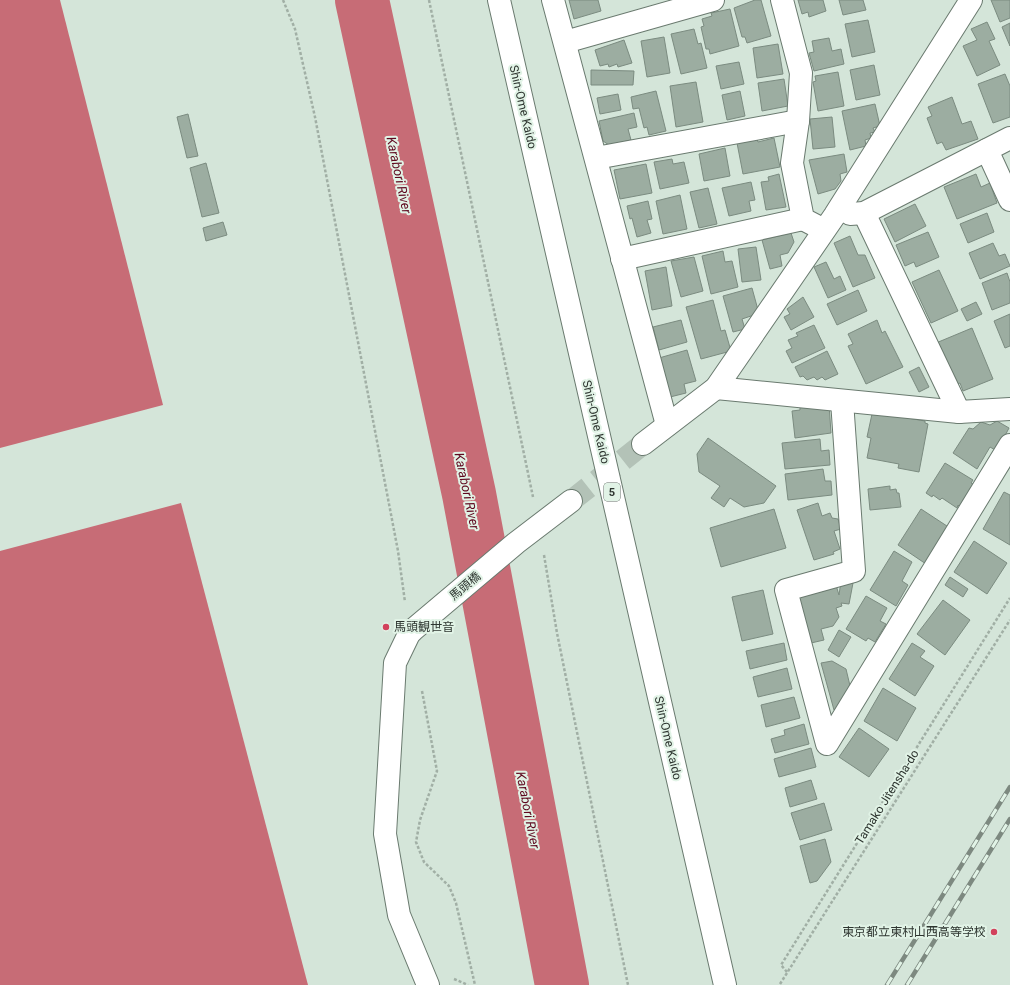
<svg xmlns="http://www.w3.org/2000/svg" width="1010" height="985" viewBox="0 0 1010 985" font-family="Roboto,'Noto Sans JP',sans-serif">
	<rect width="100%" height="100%" fill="#d4e5d9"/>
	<g fill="#c76c76">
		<polygon points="0,0 60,0 163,405 0,448"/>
		<polygon points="181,503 308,985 0,985 0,551"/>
	</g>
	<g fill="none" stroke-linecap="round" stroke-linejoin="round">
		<polyline stroke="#c76c76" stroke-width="54" points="362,0 469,494 562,985"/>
	</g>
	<g fill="#9cada1" stroke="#7b8b80">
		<polygon points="569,0 598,0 601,11 574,19"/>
		<polygon points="755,0 761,0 771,36 747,43 745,37 742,37 734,8"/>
		<polygon points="798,0 823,0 826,11 809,17 808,12 802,14"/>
		<polygon points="839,0 863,0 866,10 843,15"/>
		<polygon points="991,0 1010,0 1010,18 1000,22"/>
		<polygon points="730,9 739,46 710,54 709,49 706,49 701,27 704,26 702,19 712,16 711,13"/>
		<polygon points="868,20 875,52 852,57 845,24"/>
		<polygon points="987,22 995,39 989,41 1000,65 977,76 963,46 977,40 971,29"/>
		<polygon points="1010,23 1010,46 1002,27"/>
		<polygon points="694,29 698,44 701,43 707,68 681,74 671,34"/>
		<polygon points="664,37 670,73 647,77 641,41"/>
		<polygon points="829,38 832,51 841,49 844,64 814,71 809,53 814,52 812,41"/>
		<polygon points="624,40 632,63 618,67 617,64 609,67 608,64 600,66 595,50"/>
		<polygon points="778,44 783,74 757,78 753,48"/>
		<polygon points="739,62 744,84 721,89 716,66"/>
		<polygon points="874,65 880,95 856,100 850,70"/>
		<polygon points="591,70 634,71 633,85 591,85"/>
		<polygon points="838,72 844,106 818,111 813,82 816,81 815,76"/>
		<polygon points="1005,74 1010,86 1010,117 993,123 978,84"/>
		<polygon points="784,79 788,106 762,111 758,83"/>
		<polygon points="696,82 703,122 676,127 670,86"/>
		<polygon points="656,91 666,131 649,135 647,127 644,128 639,108 633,109 631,97"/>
		<polygon points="740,91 745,116 727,120 722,95"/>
		<polygon points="618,94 621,110 600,114 597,98"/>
		<polygon points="952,97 962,124 971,121 978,139 946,150 942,142 937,144 927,118 932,116 928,107"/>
		<polygon points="875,104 880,126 873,128 875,132 870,133 871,138 865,140 866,146 850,150 842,111"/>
		<polygon points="634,113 637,127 628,129 631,140 609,145 603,141 599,121"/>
		<polygon points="188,114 198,156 187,158 177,117"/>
		<polygon points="832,117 835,147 813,149 810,119"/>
		<polygon points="774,138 780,167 743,174 737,143 757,139 758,142"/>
		<polygon points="725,148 730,176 704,181 699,154"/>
		<polygon points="844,154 847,172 840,174 841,181 835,189 818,194 809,160"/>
		<polygon points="672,159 673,164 684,162 689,183 660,189 654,162"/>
		<polygon points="206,163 219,213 202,217 190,168"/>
		<polygon points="646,164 652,193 620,199 614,170"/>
		<polygon points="779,174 786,207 766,210 761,182 769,181 768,177"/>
		<polygon points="976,174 981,187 990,183 997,203 957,219 944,187"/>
		<polygon points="751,182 755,200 749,201 751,211 729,216 722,188"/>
		<polygon points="708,188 717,224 699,228 690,192"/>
		<polygon points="680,195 687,229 663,234 656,201"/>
		<polygon points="648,201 652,219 647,220 651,233 637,237 632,218 630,219 627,206"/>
		<polygon points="915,204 926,226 895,242 884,219"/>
		<polygon points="987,213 994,232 968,243 960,224"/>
		<polygon points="223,222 227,235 206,241 203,228"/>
		<polygon points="928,232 939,257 916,267 914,262 905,266 896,245"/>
		<polygon points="791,233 794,242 788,253 780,255 782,266 770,269 762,240"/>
		<polygon points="850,236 858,255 865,255 875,278 853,287 834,243"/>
		<polygon points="993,243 999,256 1005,254 1010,266 980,279 969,253"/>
		<polygon points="756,247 761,280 742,282 738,249"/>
		<polygon points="723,251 725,262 732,261 738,287 711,294 702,256"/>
		<polygon points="694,257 703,291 681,297 671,261"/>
		<polygon points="826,262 834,279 840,276 846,290 828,298 814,267"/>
		<polygon points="666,267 672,306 652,310 645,271"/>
		<polygon points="939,270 958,311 931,323 912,282"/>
		<polygon points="1007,273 1010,282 1010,303 992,310 982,283"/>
		<polygon points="752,288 758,310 754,315 742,319 745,329 733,332 723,296"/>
		<polygon points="858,290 867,311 837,325 827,304"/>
		<polygon points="803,297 814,317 791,330 784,317 790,314 787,309"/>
		<polygon points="713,300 721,331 725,330 731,351 701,359 686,307"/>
		<polygon points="976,302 982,314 967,321 961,309"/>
		<polygon points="1010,314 1010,346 1005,348 994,321"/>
		<polygon points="681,320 687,342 659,350 653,327"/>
		<polygon points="877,320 882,333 885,331 903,367 866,384 848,346 853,344 848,334"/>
		<polygon points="814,325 825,348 792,363 786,351 792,348 788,340 798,336 796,333"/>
		<polygon points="972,328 993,379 963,391 960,383 954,385 936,343"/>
		<polygon points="687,350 696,381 684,384 686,393 670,397 659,358"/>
		<polygon points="827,351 838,374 825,380 822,377 817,380 814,377 807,380 803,376 800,377 795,367"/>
		<polygon points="919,367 929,387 919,392 909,372"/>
		<polygon points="829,404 831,433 795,438 792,411 800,410 800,405"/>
		<polygon points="879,413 925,421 925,423 928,424 919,472 898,468 899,464 867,458 871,438 867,437 872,414 878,415"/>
		<polygon points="997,421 1009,428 997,451 990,447 977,469 953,453 969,428 973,429 981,422 990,425"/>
		<polygon points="708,438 776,486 764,503 744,507 730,498 724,507 711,498 720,486 699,472 697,454"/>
		<polygon points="820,439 821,451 829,450 830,465 785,469 782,443"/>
		<polygon points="945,463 973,480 971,483 975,485 960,507 958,505 957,508 942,498 940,500 933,495 932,497 926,493"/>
		<polygon points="823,469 825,481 831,481 832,495 788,500 785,474"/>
		<polygon points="890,486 890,490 896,489 897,493 899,493 901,507 870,510 868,489"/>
		<polygon points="1004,492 1010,495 1010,545 983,529"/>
		<polygon points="818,503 822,516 830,513 832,518 838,519 841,529 834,531 840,549 833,552 834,554 814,560 797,510"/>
		<polygon points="774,509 786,548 721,567 710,528"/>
		<polygon points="921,509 950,528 926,564 898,545"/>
		<polygon points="974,541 1007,563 987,594 954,572"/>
		<polygon points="894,551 912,562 902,581 908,585 896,606 870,590"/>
		<polygon points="950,577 968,589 963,597 945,585"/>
		<polygon points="841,581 853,583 849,604 841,603 842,606 836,608 839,617 833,626 821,629 824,640 811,643 798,594 836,585 839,595"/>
		<polygon points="763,590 773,634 742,641 732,597"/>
		<polygon points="866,596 887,608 880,621 886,624 875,642 868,638 866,641 846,629"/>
		<polygon points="943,600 970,620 945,655 917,634"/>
		<polygon points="839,630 851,637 839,657 828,650"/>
		<polygon points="784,643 787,660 750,669 746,651"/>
		<polygon points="912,643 925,651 920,657 934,666 915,696 889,679"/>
		<polygon points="832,661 846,669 851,690 839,709 834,710 821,663"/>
		<polygon points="787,668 792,689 758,697 753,677"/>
		<polygon points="883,688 916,708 897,741 864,721"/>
		<polygon points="794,697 800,718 766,727 761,705"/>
		<polygon points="804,724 809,744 775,753 771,739 785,735 784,730"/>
		<polygon points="859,728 889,749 869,777 839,757"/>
		<polygon points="811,748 816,767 779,777 774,759"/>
		<polygon points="811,780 817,799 790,807 785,788"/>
		<polygon points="824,803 832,830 800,840 791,813"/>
		<polygon points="825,839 831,862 817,881 810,883 800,846"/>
	</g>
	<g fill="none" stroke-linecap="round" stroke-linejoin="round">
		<polyline stroke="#b3c2b7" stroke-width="22" stroke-dasharray="22 11" stroke-linecap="butt" points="571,501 643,444"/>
		<g stroke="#6a7a6f" stroke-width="24">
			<g id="minor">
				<polyline points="553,0 667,425"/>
				<polyline points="782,0 801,73 798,121 792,163 803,219 824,230"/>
				<polyline points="565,42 713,0"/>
				<polyline points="987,150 1010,200"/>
				<polyline points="596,158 798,121"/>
				<polyline points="864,213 959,412"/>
				<polyline points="850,214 864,213 1010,138"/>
				<polyline points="622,259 803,219"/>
				<polyline points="716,388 959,412 1010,409"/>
				<polyline points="842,401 854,571 786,590 827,744 1010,445"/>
				<polyline points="643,444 716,388 835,215 971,0"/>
				<polyline points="428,985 399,915 385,834 395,663 409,634 414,629 516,543 571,501"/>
			</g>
		</g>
		<g stroke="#6a7a6f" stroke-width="24">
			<polyline id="major" points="499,0 725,985"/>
		</g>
		<g stroke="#a1afa5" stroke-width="2.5" stroke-dasharray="3 2" stroke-linecap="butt">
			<polyline points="283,0 295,29 315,117 398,551 405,602"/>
			<polyline points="429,0 533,497"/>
			<polyline points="544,555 557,633 628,985"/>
			<polyline points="422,691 437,771 420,820 416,842 424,862 449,886 456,903 475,985"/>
			<polyline points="787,972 781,965 1010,598"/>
			<polyline points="454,979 468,985"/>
			<polyline points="780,984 1010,620"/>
		</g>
		<use href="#minor" stroke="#fff" stroke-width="22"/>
		<use href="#major" stroke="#fff" stroke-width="22"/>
		<g stroke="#7d8980" stroke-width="4.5">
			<g id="rail">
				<polyline points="887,985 1010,787"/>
				<polyline points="907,985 1010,819"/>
			</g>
		</g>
		<use href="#rail" stroke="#e1f3e6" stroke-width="3" stroke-dasharray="9" stroke-linecap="butt"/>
	</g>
	<g fill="#d2415c" stroke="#e1f3e6" stroke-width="1.5">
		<circle cx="386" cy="627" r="4"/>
		<circle cx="994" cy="932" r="4"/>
	</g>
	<g text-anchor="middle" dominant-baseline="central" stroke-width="4" stroke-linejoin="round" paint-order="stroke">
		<rect fill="#e1f3e6" stroke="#636d66" stroke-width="1" x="604" y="483" width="16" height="18" rx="3"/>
		<g font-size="11" font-weight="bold" fill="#2d342f">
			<text x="612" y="492">5</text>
		</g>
		<g font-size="12" fill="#2d342f" stroke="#e1f3e6">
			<text transform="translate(523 107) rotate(77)">Shin-Ome Kaido</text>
			<text transform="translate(596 422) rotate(77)">Shin-Ome Kaido</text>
			<text transform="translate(465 586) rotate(-40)">馬頭橋</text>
			<text transform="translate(668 738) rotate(77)">Shin-Ome Kaido</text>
			<text transform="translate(887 797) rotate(-58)">Tamako Jitensha-do</text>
		</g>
		<g font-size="12" fill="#2d342f" stroke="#e1f3e6" text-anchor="start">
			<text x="394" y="627">馬頭観世音</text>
			<text x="986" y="932" text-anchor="end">東京都立東村山西高等学校</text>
		</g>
		<g font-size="13" font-style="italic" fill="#5f081f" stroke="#e1f3e6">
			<text transform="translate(399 175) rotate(78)">Karabori River</text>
			<text transform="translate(467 491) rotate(78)">Karabori River</text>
			<text transform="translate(528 810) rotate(79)">Karabori River</text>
		</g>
	</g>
</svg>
